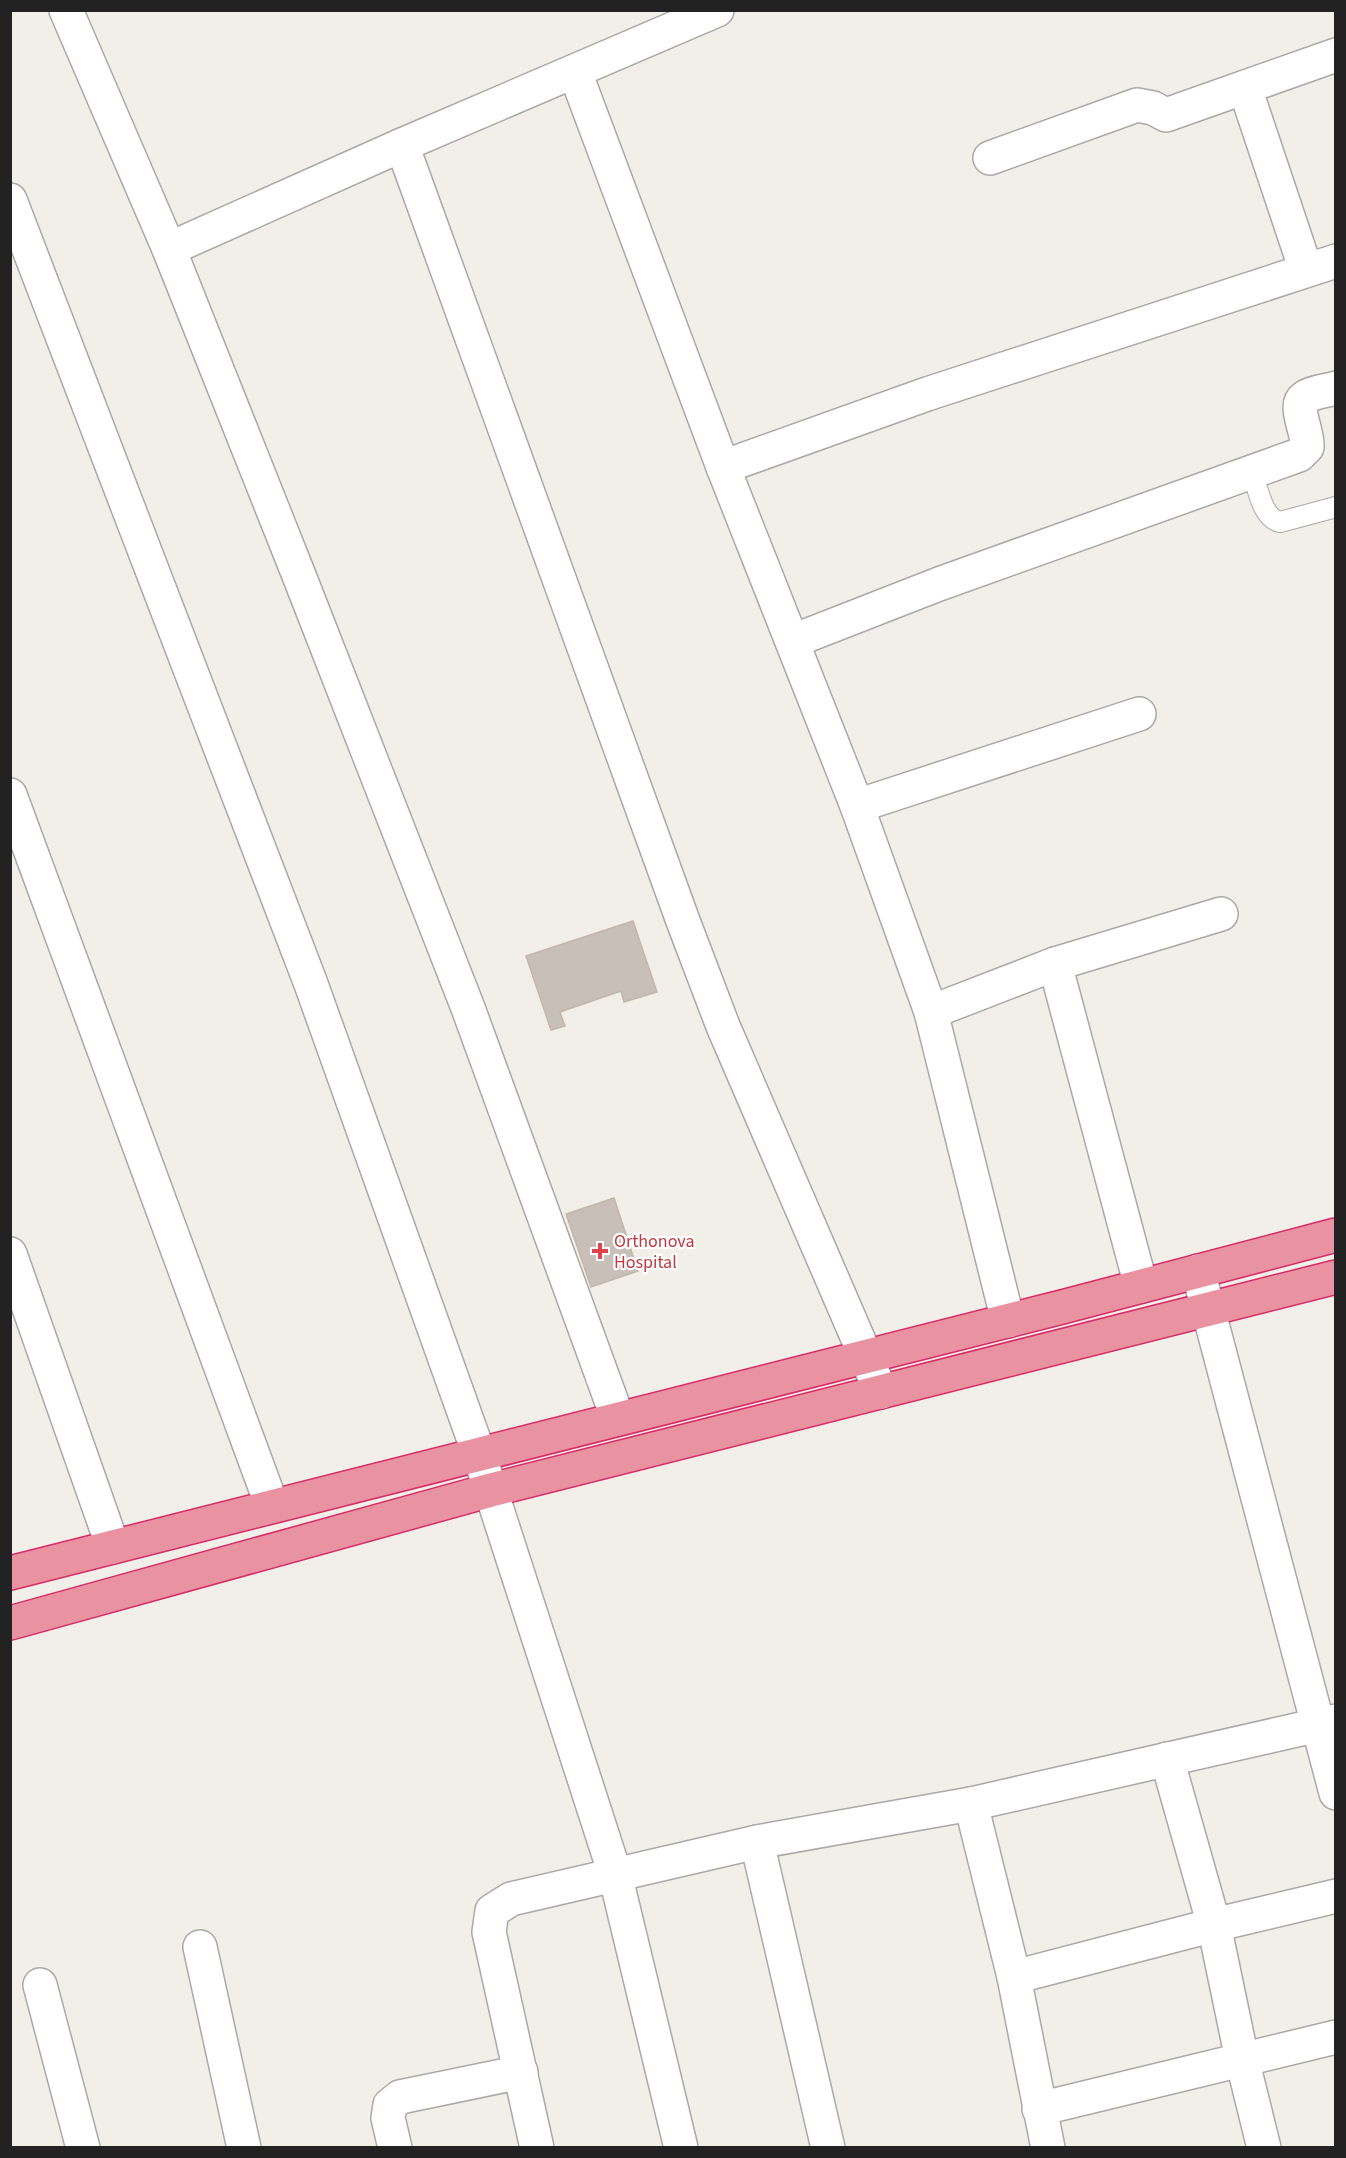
<svg xmlns="http://www.w3.org/2000/svg" width="1346" height="2158" viewBox="0 0 1346 2158" font-family="'Source Sans 3',sans-serif">
	<rect width="100%" height="100%" fill="#f2efe9"/>
	<g fill="#c7bfb8" stroke="#c4b6ab" stroke-width="1.5">
		<polygon points="633,921 657,992 624,1002 621,991 560,1012 565,1026 551,1030 526,956"/>
		<polygon points="614,1198 638,1271 591,1287 566,1214"/>
	</g>
	<g fill="none" stroke-linecap="round" stroke-linejoin="round">
		<g stroke="#a9a9a9" stroke-width="22">
			<path id="lane" d="M1252 472C1258 488 1262 518 1280 522L1336 507"/>
		</g>
		<g stroke="#a9a9a9" stroke-width="36">
			<g id="street">
				<polyline points="66,10 169,249 300,578 468,1008 618,1419"/>
				<polyline points="575,72 723,467 857,806 931,1012 1008,1321"/>
				<polyline points="1245,88 1306,270"/>
				<polyline points="402,145 683,921 723,1026 881,1392"/>
				<polyline points="990,158 1137,105 1153,108 1166,115 1336,55"/>
				<polyline points="10,200 311,984 479,1454 615,1874 681,2148"/>
				<polyline points="169,249 402,145 717,10"/>
				<polyline points="723,467 927,394 1336,261"/>
				<path d="M793 641 939 584 1299 455 1307 447C1309 434 1293 406 1304 398 1312 392 1326 391 1336 388"/>
				<polyline points="10,795 272,1506"/>
				<polyline points="857,806 1139,714"/>
				<polyline points="1055,964 1141,1286"/>
				<polyline points="931,1012 1055,964 1221,914"/>
				<polyline points="10,1254 113,1547"/>
				<polyline points="1198,1271 1336,1793"/>
				<polyline points="1167,1759 1214,1925 1242,2059 1264,2148"/>
				<polyline points="757,1842 828,2148"/>
				<polyline points="200,1947 244,2148"/>
				<polyline points="1014,1977 1214,1925 1336,1896"/>
				<polyline points="40,1985 83,2148"/>
				<polyline points="1039,2109 1336,2037"/>
				<polyline points="395,2148 388,2118 390,2105 400,2097 521,2072"/>
				<polyline points="537,2148 489,1932 492,1911 511,1899 757,1842 971,1804"/>
				<polyline points="1048,2148 1014,1977 971,1804 1336,1721"/>
			</g>
		</g>
		<g stroke="#dc2a67" stroke-width="36">
			<g id="highway">
				<polyline points="10,1573 1062,1307 1336,1235"/>
				<polyline points="10,1623 491,1490 1336,1277"/>
			</g>
		</g>
		<use href="#lane" stroke="#fff" stroke-width="20"/>
		<use href="#street" stroke="#fff" stroke-width="33"/>
		<use href="#highway" stroke="#e892a2" stroke-width="33"/>
	</g>
	<path fill="#e0444e" stroke="#fff" stroke-width="2" d="M597 1242h6v6h6v6h-6v6h-6v-6h-6v-6h6z"/>
	<g text-anchor="middle" dominant-baseline="central" stroke-width="4.5" stroke-linejoin="round" paint-order="stroke">
		<g font-size="18" fill="#be3a42" stroke="#fff" text-anchor="start">
			<text x="614" y="1241">Orthonova<tspan x="614" dy="21">Hospital</tspan></text>
		</g>
	</g>
	<rect width="1346" height="2158" fill="none" stroke="#222222" stroke-width="24"/>
</svg>
